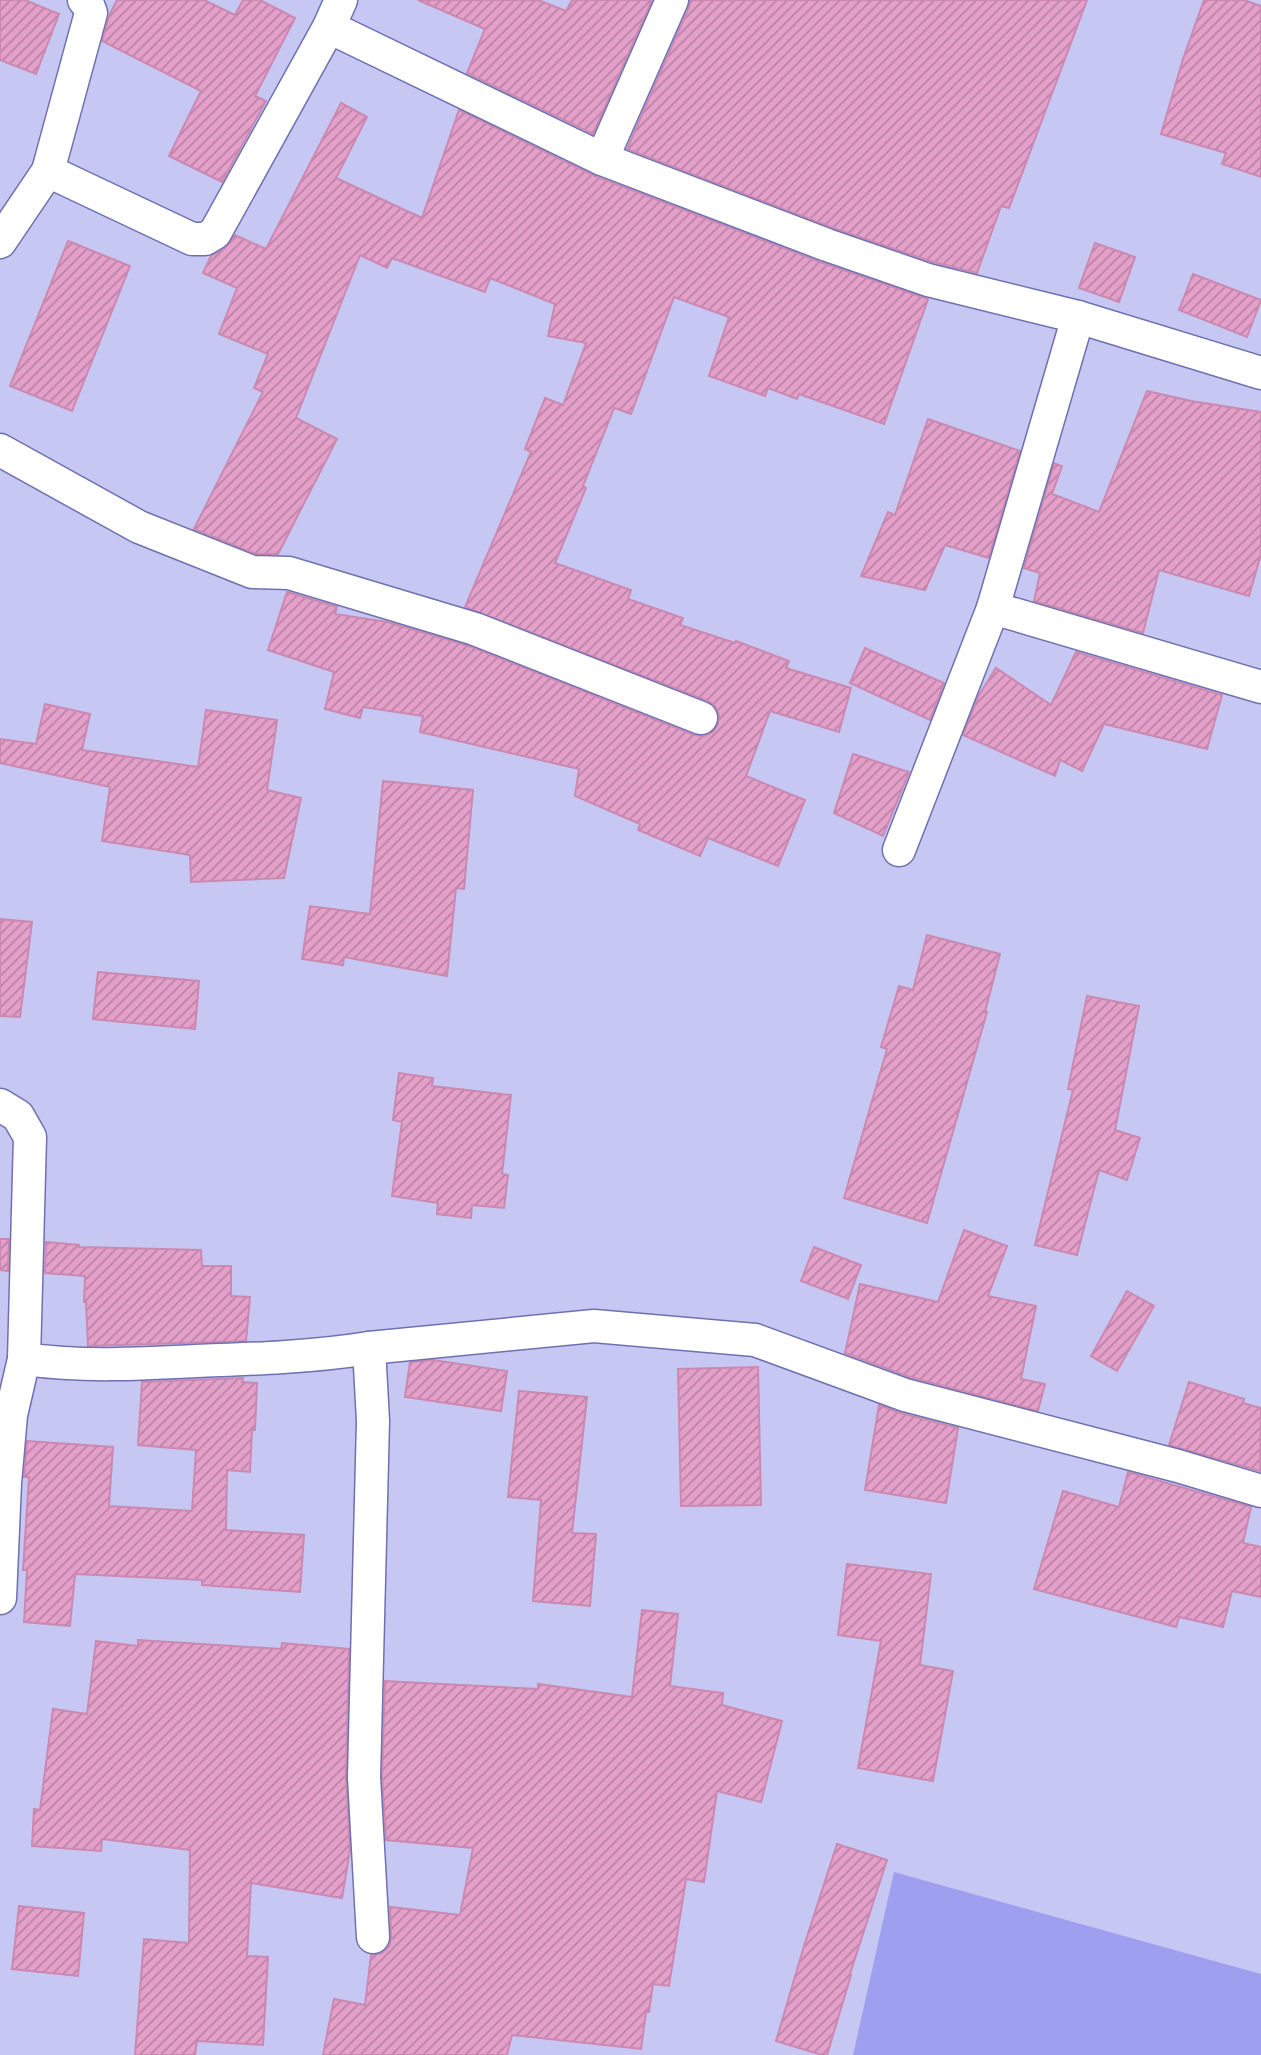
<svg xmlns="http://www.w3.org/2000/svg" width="1261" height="2055" viewBox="0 0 1261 2055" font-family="Cabin,sans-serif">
	<defs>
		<pattern id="building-hatch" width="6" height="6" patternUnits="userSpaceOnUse" patternTransform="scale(1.75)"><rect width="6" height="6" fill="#e5a0ca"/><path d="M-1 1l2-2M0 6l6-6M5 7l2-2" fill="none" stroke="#b982a6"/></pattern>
	</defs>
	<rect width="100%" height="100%" fill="#c6c8f3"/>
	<polygon fill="#9ea0ef" points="894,1872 1261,1974 1261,2055 853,2055"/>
	<g fill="url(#building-hatch)" stroke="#cb88b1" stroke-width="2">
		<polygon points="0,0 25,0 59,14 36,74 0,60"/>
		<polygon points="117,0 204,0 235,15 243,0 260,0 295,18 255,96 266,101 222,182 169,156 201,91 102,41 109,16"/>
		<polygon points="418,0 538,0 566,11 572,0 652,0 593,134 467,73 485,29"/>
		<polygon points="690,0 1087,0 1009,208 1001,206 977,273 933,262 833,228 627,149 689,7"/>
		<polygon points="1204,0 1244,0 1261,6 1261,177 1222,164 1226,153 1161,134 1183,59"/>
		<polygon points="341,103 367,117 336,178 422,218 459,110 595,176 820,262 928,299 884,424 799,394 797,399 768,388 765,396 709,376 729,317 674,297 631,414 614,408 583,486 586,488 555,563 631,590 628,599 683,618 680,625 735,643 736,641 789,661 786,668 851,688 839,732 770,711 746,776 805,800 778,866 708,838 700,856 638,830 640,824 575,796 579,769 420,732 423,716 363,707 360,718 325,709 334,672 268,650 287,592 337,607 335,614 387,622 469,646 694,735 704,736 713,732 718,724 719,715 715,706 708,701 465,607 531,452 525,449 545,398 563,405 586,343 548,336 555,304 490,278 485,292 392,258 387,268 360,255 296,418 337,439 278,554 256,554 194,529 263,392 254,388 268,354 219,334 237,288 203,273 211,256 225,248 235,235 266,249"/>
		<polygon points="68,241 130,266 72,411 10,386"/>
		<polygon points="1095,243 1135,257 1119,302 1079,288"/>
		<polygon points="1193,274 1261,300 1247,337 1179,310"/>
		<polygon points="1147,391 1191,401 1261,412 1261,554 1249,596 1159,570 1143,633 1034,601 1040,573 1024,568 1054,463 1062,466 1052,494 1099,512"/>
		<polygon points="928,419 1020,451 989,558 945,545 925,590 861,576 888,512 895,515"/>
		<polygon points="865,648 944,683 930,720 850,683"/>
		<polygon points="1076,652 1222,695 1207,749 1104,724 1082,771 1060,760 1055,776 963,735 979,695 996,668 1051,705"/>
		<polygon points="45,704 90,714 82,750 198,767 206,710 277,720 267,790 301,798 284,878 191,882 190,855 102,841 110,787 0,763 0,739 36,744"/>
		<polygon points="853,754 909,772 883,836 834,813"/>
		<polygon points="383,781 473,790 464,889 456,888 447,976 344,957 343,965 302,959 310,906 370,914"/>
		<polygon points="0,919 32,922 20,1017 0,1016"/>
		<polygon points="927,935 1000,954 985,1012 987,1012 927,1223 844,1198 887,1049 881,1047 899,986 913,990"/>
		<polygon points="98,972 199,981 195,1029 93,1019"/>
		<polygon points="1087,996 1139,1006 1115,1130 1140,1138 1127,1180 1099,1170 1077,1255 1035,1245 1073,1090 1068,1089"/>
		<polygon points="399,1073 433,1078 432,1086 511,1095 502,1174 508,1175 504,1208 472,1205 471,1218 437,1214 438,1203 392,1196 402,1122 393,1120"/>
		<polygon points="964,1230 1007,1246 988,1296 1036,1306 1021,1379 1045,1384 1038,1411 910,1377 845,1353 860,1284 938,1302"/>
		<polygon points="0,1239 9,1239 8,1271 0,1270"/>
		<polygon points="46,1242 79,1245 79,1247 201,1250 202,1266 231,1266 231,1296 250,1297 246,1341 88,1346 86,1302 84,1302 85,1276 45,1273"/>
		<polygon points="814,1247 861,1265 848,1299 801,1281"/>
		<polygon points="1127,1291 1154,1306 1117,1371 1091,1356"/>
		<polygon points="433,1360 507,1371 501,1411 405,1397 410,1362"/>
		<polygon points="758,1367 761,1505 681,1506 678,1369"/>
		<polygon points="243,1378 242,1382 257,1383 255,1430 252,1430 250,1472 227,1470 226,1530 304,1535 300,1592 202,1585 202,1580 75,1574 70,1626 24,1622 27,1570 23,1570 29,1477 24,1477 27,1441 113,1447 109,1506 192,1511 196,1450 138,1445 142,1382"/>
		<polygon points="1189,1382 1244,1399 1243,1403 1261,1408 1260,1471 1169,1445"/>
		<polygon points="519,1391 587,1397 572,1533 596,1534 590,1606 533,1601 541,1500 508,1497"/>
		<polygon points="879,1405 900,1413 958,1428 946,1503 865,1490"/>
		<polygon points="1128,1472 1251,1507 1243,1543 1261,1547 1261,1597 1232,1591 1223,1627 1179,1617 1176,1627 1034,1589 1063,1491 1119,1507"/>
		<polygon points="847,1564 931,1574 920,1665 953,1671 933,1781 858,1768 881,1641 838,1635"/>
		<polygon points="642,1610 678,1614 670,1686 723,1693 722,1705 782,1721 761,1802 717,1791 704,1882 686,1879 669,1986 653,1984 649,2012 646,2012 641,2049 512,2035 507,2055 323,2055 334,1999 365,2005 371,1955 382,1953 390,1945 391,1936 390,1907 460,1915 473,1848 386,1840 382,1777 385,1681 538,1689 538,1684 632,1697"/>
		<polygon points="138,1640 281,1649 282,1643 349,1649 346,1777 350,1850 342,1898 251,1883 247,1956 268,1957 263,2045 197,2041 195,2055 135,2055 144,1939 189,1943 190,1850 102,1839 101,1851 32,1846 34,1809 40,1810 53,1709 87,1714 96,1641 138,1646"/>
		<polygon points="837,1844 887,1860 850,1974 851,1975 827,2055 822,2055 776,2041 804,1946"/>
		<polygon points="19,1906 84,1913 78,1976 12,1969"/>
	</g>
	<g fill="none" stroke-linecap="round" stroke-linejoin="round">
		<g stroke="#6f70b1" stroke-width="35">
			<g id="street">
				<polyline points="84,0 88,5 91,13 48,171 192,239 205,239 215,233 329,27"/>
				<polyline points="341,0 329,27 602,159 827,245 928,280 1078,317 993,608 899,850"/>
				<polyline points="602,159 672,0"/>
				<polyline points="0,242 48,171"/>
				<polyline points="1078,317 1261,373"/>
				<polyline points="0,450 139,527 252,572 289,573 475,629 701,718"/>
				<polyline points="993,608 1261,687"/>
				<path d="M0 1105 18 1116 30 1137 24 1359C81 1367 139 1364 196 1361 254 1359 312 1357 369 1348L373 1421 364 1777 373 1937"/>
				<polyline points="369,1348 594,1326 755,1340 905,1395 1178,1466 1261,1491"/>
				<polyline points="0,1598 5,1483 11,1415 24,1359"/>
			</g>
		</g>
		<use href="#street" stroke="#fff" stroke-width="32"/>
	</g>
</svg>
